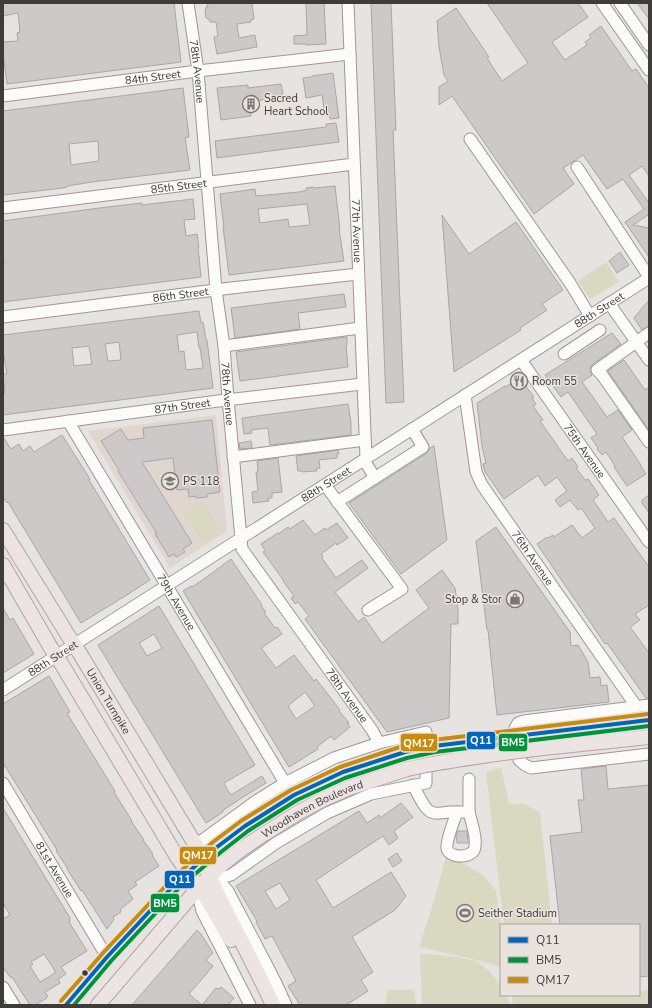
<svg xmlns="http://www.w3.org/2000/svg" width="652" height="1008" viewBox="0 0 652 1008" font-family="'Nunito Sans',sans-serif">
	<rect width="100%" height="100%" fill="#e7e3e0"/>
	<polygon fill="#dfd6cf" points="216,415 227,531 170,568 88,431"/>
	<g fill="#d8d9c0">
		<polygon points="606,262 619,282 590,299 578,281"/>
		<polygon points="202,501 220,530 202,542 184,512"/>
		<polygon points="501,768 509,804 524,804 540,812 552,925 504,925 486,772"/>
		<polygon points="446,857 454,858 484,876 496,891 501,925 501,967 469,958 419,947 434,901"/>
		<polygon points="420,954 429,954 457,957 476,961 489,971 498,982 501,987 501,995 506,995 510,1005 422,1005"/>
		<polygon points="388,990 414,990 416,1005 385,1005"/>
		<polygon points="649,990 649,1005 513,1005 512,995 559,995 560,996 579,995 639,995 639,991"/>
	</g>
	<g fill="#cdc9c8" stroke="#aaa6a6" fill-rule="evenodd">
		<polygon points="3,3 174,3 181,62 7,84 3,54 3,42 18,41 17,33 20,32 18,13 3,16"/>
		<polygon points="207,3 252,3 254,19 251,20 251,22 237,24 239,38 255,35 257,47 217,54 214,37 218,36 216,22 210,22 209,19 206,18 205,9 206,9 206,7 208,7"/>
		<polygon points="306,3 324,3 326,44 306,45 306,44 294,44 294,36 307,35"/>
		<polygon points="371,3 391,3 396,130 393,130 404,402 386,403"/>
		<polygon points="487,3 578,3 588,17 552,42 565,60 587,45 585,42 591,38 589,35 601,26 632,71 636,69 649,88 649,176 642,166 629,175 649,203 649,216 648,215 633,225 649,228 649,257 625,222 644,209 623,179 607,189 583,155 563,168 574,184 534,214 452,96 439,105 439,87 448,81 444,75 439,47 437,21 456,8 489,57 487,58 502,81 528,63"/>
		<polygon points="637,3 649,3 649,19"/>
		<polygon points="333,73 339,118 330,119 328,107 324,108 322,95 306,98 303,78 312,77 312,76"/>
		<polygon points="281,84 283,94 251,103 252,112 251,112 251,116 221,120 217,88 248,85 248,88"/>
		<path d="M183 88 189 137 185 138 190 170 92 182 67 186V187L63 188 3 195V111ZM98 141 99 161 71 165 69 144Z"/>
		<polygon points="336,123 339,142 217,158 215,141 326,127 326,124"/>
		<path d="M335 186 339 221 340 229H339L344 261 229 275 224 235 223 228H224L220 194 255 189 256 196 299 192 307 190 306 188 314 187 315 188ZM307 204 310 225 289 227 288 219 260 223 258 209Z"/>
		<polygon points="193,199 195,219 184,220 186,236 197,234 199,247 198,247 201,277 3,302 3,264 4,264 3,253 3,221 107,207 142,203 142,205"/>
		<polygon points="442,215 469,254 516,222 563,290 542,304 547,310 520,328 521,330 454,372"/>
		<polygon points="620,252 629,265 617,273 609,261"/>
		<polygon points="344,294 346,307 298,313 300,329 235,338 231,308"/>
		<polygon points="649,300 649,326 642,330 634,318"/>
		<path d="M199 311 201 323 203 322 206 340H207L213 388 3 415V393H5L3 374H7L4 356 3 357V335ZM197 332 199 348H200L203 368 186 370 184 351 179 352 177 335ZM119 342 121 360 108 361 105 344ZM89 346 92 364 74 366 72 348Z"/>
		<polygon points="612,333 621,344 593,364 590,368 590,372 592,375 582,382 607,417 618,410 632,430 622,437 641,465 640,465 646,474 627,486 614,467 615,466 606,452 602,455 597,449 598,448 591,438 597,434 568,392 561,397 545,375"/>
		<polygon points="347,337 347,346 346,346 348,367 240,381 236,352"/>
		<polygon points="624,360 645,390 649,387 649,430 608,371"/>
		<polygon points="519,377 534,397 532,398 536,404 533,406 543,420 540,421 568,461 572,458 578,467 576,468 585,480 586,480 588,479 599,495 593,500 608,522 614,518 649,567 649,605 635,614 640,620 630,627 649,653 649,698 646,698 607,643 605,644 537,544 547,537 548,538 553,535 554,537 572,525 582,538 595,528 590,521 581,508 578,510 570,500 560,507 555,500 567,491 557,477 545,486 538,475 504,499 485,472 483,464 486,463 482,446 477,403 505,386 506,387"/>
		<polygon points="348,404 351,422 351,435 270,445 268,428 251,430 252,433 244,434 242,418"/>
		<polygon points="212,420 220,492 207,494 207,497 196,498 196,496 189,497 188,489 177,490 173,458 142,462 192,543 183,549 185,552 176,557 174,554 169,557 155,534 157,534 118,471 119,470 101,441 121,429 128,440 144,438 143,428"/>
		<polygon points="62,435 90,479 89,480 150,580 122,598 81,623 14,512 8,502 7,503 3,497 3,437 11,449 19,444 23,451 30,446 34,452"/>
		<polygon points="251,441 252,448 240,449 239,443"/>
		<polygon points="434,446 447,540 401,574 349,503 427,453 430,448"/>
		<polygon points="338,450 339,454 337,454 337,458 319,460 320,468 316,469 317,471 302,472 302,471 298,471 296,456"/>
		<polygon points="278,458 282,492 272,493 272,498 268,498 269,501 253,503 252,492 258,491 256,472 258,472 257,461"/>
		<polygon points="649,495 649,513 642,503 642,500"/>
		<polygon points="303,520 315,535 325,528 326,530 337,523 348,538 337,545 336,543 321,554 323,557 322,558 336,578 362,560 368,568 335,592 358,622 364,617 382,643 429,608 416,590 442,570 455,588 458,608 458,624 451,624 449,718 387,732 305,619 309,616 298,602 295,604 291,598 294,596 283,581 284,581 263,552 265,550 261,544 278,533 278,534 288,527 290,529"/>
		<polygon points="496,527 570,632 571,646 578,645 588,662 590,678 600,677 601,686 607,685 609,702 497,715 488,630 487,630 476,541"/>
		<path d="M231 559 262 605 261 606 266 612 264 613 275 628 277 627 282 634 261 648 276 668 294 655 314 681 316 679 340 710 339 711 349 723H347L350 727 334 740 331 736 317 747 318 749 289 767 183 591 191 586 192 587 204 579ZM305 692 315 706 296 719 288 706Z"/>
		<path d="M159 606 255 765 224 783 227 789 231 795 262 776 266 783 243 797 222 811 223 812 206 823 98 645ZM154 634 162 648 147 656 139 643Z"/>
		<polygon points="3,608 10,620 13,618 34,654 3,673"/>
		<polygon points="49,676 70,712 67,713 73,723 115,791 114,792 132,821 131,821 144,840 143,840 153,854 152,855 159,866 135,882 137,885 128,891 133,899 120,910 121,912 113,917 114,919 107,929 82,890 81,891 67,869 68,869 56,851 57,850 3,763 3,704"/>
		<polygon points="606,766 608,789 649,785 649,976 639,977 639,925 560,925 550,836 582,832 578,800 584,800 581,769"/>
		<path d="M401 803 413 817 394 831 398 838 389 845 383 836 316 880 333 908 391 872 406 896 395 910 352 937 373 972 361 980 368 991 346 1005H300L288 986 296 981 272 936 265 939 256 922 257 921 236 886 359 811 367 823 379 815 380 818ZM280 883 290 900 276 909 265 891Z"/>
		<path d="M3 808 70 918 69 919 70 921 69 922 87 951 61 967 66 974 58 979 60 983 45 992 48 996 46 998H47L35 1005H30L12 977 11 978 10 976H9L3 967V919L10 915 3 903ZM44 954 55 971V973L40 982 30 966 33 964 31 962Z"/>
		<polygon points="458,831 467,831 468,843 457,843 456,836"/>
		<polygon points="397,853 402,861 393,867 388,859"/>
		<polygon points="197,930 201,934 213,953 206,960 213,966 189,994 202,1005 216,988 219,989 221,987 234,998 228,1005 132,1005"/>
	</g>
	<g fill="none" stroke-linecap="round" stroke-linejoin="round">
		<g stroke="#9b9896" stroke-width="13">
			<g id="minor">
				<path id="s1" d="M188 3 198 71 216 290 224 346 228 399 242 549 372 730 379 743"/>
				<path id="s2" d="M348 3 366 458"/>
				<polyline points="602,3 649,70"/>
				<polyline points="620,3 649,45"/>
				<path id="s3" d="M3 96 198 71 350 54"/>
				<polyline points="470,139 570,283 590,316"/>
				<polyline points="577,167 649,277"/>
				<path id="s4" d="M3 208 354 164"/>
				<polyline points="609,303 649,360"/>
				<path id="s5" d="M3 317 231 288 358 274"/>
				<polyline points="649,333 597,370 602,375 649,442"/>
				<polyline points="224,346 360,328"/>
				<polyline points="564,354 600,330"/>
				<path id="s6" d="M521 360 649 542"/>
				<path id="s7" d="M465 395 476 472 482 485 636 706"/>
				<path id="s8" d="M68 421 285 783"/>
				<path id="s9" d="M3 430 218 401 362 384"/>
				<polyline points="233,457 365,440"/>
				<polyline points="364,460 375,478"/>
				<polyline points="325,485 402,589 368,610"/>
				<polyline points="337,502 423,447 412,429"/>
				<path id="s10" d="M3 690 649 278"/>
				<polyline points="649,705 524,721 518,723 515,728 519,760 525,765 531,768 649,754"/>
				<path id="s11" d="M3 783 107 957"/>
				<path d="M413 785C417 792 424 809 431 812 437 815 444 812 450 812 456 812 463 812 469 812V779"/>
				<path d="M457 812C454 821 446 840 447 848 448 857 465 858 471 853 474 852 475 848 475 846 477 837 471 821 469 812"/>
				<path d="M195 844 204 839 256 801 285 783 334 758 379 743 426 732V783L371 794 327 813 276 843 231 875C224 878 217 877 210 875"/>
				<polyline points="211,876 219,881 228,891 272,975 274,981 272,1003"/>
				<polyline points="199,888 200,902 202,911 250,1005"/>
				<polyline points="275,981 286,1005"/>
				<polyline points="3,987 14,1005"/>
			</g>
		</g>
		<g stroke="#b4a3a4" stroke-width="16">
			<g id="major">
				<path id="s12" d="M3 530 69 637 79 652 195 844C205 863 212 884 222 903 239 937 257 970 273 1005"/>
				<polyline points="3,565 51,648 61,663 177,857 207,899 231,940"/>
				<polyline points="541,733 649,720"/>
				<polyline points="543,748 649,737"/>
				<polyline points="66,1005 107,957 177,882 237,832 254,820 294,795 343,772 405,752"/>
				<path id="s13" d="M98 1005 199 887 220 866 243 848 264 834 299 812 324 799 349 788 407 769"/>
			</g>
		</g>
		<use href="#minor" stroke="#fbfbfa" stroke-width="11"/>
		<use href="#major" stroke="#ece3e3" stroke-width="14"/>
		<g stroke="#b4a3a4" stroke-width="16" stroke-linecap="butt">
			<g id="major-bridge">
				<polyline points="405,752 434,746 541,733"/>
				<path d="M407 769C452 759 497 754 543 748"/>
			</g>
		</g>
		<use href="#major-bridge" stroke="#ece3e3" stroke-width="14"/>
		<g stroke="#eae3dd" stroke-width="7">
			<polyline id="bus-1" points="66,1005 107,957 177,882 217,847 245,826 294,795 343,772 405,752 434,746 649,720"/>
		</g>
		<g stroke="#eae3dd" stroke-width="7">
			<polyline id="bus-2" points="74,1005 111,961 181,886 221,852 248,831 297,800 345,778 407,758 435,752 649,726"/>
		</g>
		<g stroke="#eae3dd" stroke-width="7">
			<polyline id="bus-3" points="61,1001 103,953 173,878 213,842 241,821 291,790 340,767 403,746 433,740 648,714"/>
		</g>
		<use href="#bus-1" stroke="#0065bd" stroke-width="4"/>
		<use href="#bus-2" stroke="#00933c" stroke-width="4"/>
		<use href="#bus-3" stroke="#c98b0e" stroke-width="4"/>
	</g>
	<defs>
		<g id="building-ring" transform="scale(0.9)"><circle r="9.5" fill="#eae3dd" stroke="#797673" stroke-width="1.5"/><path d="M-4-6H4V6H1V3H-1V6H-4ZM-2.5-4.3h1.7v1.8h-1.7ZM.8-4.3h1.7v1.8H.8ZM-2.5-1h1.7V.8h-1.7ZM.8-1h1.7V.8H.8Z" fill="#797673"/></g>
		<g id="restaurant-ring" transform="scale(0.9)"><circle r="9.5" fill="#eae3dd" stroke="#797673" stroke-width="1.5"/><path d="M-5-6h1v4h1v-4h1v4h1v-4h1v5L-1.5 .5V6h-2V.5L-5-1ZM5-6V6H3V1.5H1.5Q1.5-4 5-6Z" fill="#797673"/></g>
		<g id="school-ring" transform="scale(0.9)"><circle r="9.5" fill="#eae3dd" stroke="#797673" stroke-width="1.5"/><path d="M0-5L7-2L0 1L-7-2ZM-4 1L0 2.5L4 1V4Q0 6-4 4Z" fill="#797673"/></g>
		<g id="shop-ring" transform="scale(0.9)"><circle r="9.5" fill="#eae3dd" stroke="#797673" stroke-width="1.5"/><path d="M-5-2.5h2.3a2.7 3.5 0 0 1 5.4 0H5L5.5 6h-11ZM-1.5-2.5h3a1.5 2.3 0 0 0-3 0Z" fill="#797673"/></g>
		<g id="stadium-ring" transform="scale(0.9)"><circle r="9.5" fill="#eae3dd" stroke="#797673" stroke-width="1.5"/><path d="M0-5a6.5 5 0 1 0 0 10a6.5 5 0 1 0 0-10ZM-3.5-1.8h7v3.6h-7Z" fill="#797673"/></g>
	</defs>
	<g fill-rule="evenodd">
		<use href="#building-ring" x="251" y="104"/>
		<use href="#restaurant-ring" x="519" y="381"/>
		<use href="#school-ring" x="170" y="481"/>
		<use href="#shop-ring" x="515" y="599"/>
		<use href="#stadium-ring" x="465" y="913"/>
	</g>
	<circle fill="#3e3b39" stroke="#eae3dd" stroke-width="1.5" cx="85" cy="973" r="3.5"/>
	<g text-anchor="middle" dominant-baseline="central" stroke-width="3" stroke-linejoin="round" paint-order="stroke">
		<g font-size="11" fill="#3e3b39" stroke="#eae3dd">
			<text stroke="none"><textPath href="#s1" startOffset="69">78th Avenue</textPath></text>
			<text stroke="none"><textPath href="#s3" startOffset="151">84th Street</textPath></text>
			<text stroke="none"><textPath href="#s4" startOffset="177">85th Street</textPath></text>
			<text stroke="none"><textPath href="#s2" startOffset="228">77th Avenue</textPath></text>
			<text stroke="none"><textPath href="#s5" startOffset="179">86th Street</textPath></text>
			<text stroke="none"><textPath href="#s10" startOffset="707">88th Street</textPath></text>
			<text stroke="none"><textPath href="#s1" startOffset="393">78th Avenue</textPath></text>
			<text stroke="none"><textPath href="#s9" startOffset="181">87th Street</textPath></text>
			<text stroke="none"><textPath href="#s6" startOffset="111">75th Avenue</textPath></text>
			<text stroke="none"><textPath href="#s10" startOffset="383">88th Street</textPath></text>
			<text stroke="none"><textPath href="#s7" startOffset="181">76th Avenue</textPath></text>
			<text stroke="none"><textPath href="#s8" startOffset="211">79th Avenue</textPath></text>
			<text stroke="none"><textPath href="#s10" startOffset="59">88th Street</textPath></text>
			<text stroke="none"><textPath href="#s1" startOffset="729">78th Avenue</textPath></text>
			<text stroke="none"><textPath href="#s12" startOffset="201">Union Turnpike</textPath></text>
			<text stroke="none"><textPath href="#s13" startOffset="294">Woodhaven Boulevard</textPath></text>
			<text stroke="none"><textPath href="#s11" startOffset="101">81st Avenue</textPath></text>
		</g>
		<g font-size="11" fill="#3e3b39" stroke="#eae3dd" text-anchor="start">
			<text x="264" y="98">Sacred<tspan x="264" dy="13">Heart School</tspan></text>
			<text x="532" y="381">Room 55</text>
			<text x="183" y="481">PS 118</text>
			<text x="502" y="599" text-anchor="end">Stop &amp; Stor</text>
			<text x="478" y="913">Seither Stadium</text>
		</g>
	</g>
	<g stroke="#eae3dd" stroke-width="1.5">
		<rect x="466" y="731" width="30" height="19" rx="4" fill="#0065bd"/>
		<rect x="498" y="733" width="30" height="19" rx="4" fill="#00933c"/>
		<rect x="400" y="733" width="38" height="19" rx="4" fill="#c98b0e"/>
		<rect x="179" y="846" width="38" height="19" rx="4" fill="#c98b0e"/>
		<rect x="164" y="870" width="31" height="19" rx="4" fill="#0065bd"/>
		<rect x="150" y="893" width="30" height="20" rx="4" fill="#00933c"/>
	</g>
	<g font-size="11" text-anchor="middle" font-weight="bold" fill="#fff">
		<text x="481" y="744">Q11</text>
		<text x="513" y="746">BM5</text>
		<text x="419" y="747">QM17</text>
		<text x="198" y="859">QM17</text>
		<text x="180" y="883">Q11</text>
		<text x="165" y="907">BM5</text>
	</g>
	<rect width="652" height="1008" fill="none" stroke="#3e3b39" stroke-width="8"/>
	<rect x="500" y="924" width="140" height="72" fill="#eae3dd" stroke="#a5a09b"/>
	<rect x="508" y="937" width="20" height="6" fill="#0065bd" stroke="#a5a09b"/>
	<text x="536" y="944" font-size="12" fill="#3e3b39">Q11</text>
	<rect x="508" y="957" width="20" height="6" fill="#00933c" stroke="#a5a09b"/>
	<text x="536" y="964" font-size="12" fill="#3e3b39">BM5</text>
	<rect x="508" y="977" width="20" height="6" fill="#c98b0e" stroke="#a5a09b"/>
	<text x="536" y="984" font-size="12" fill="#3e3b39">QM17</text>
</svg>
